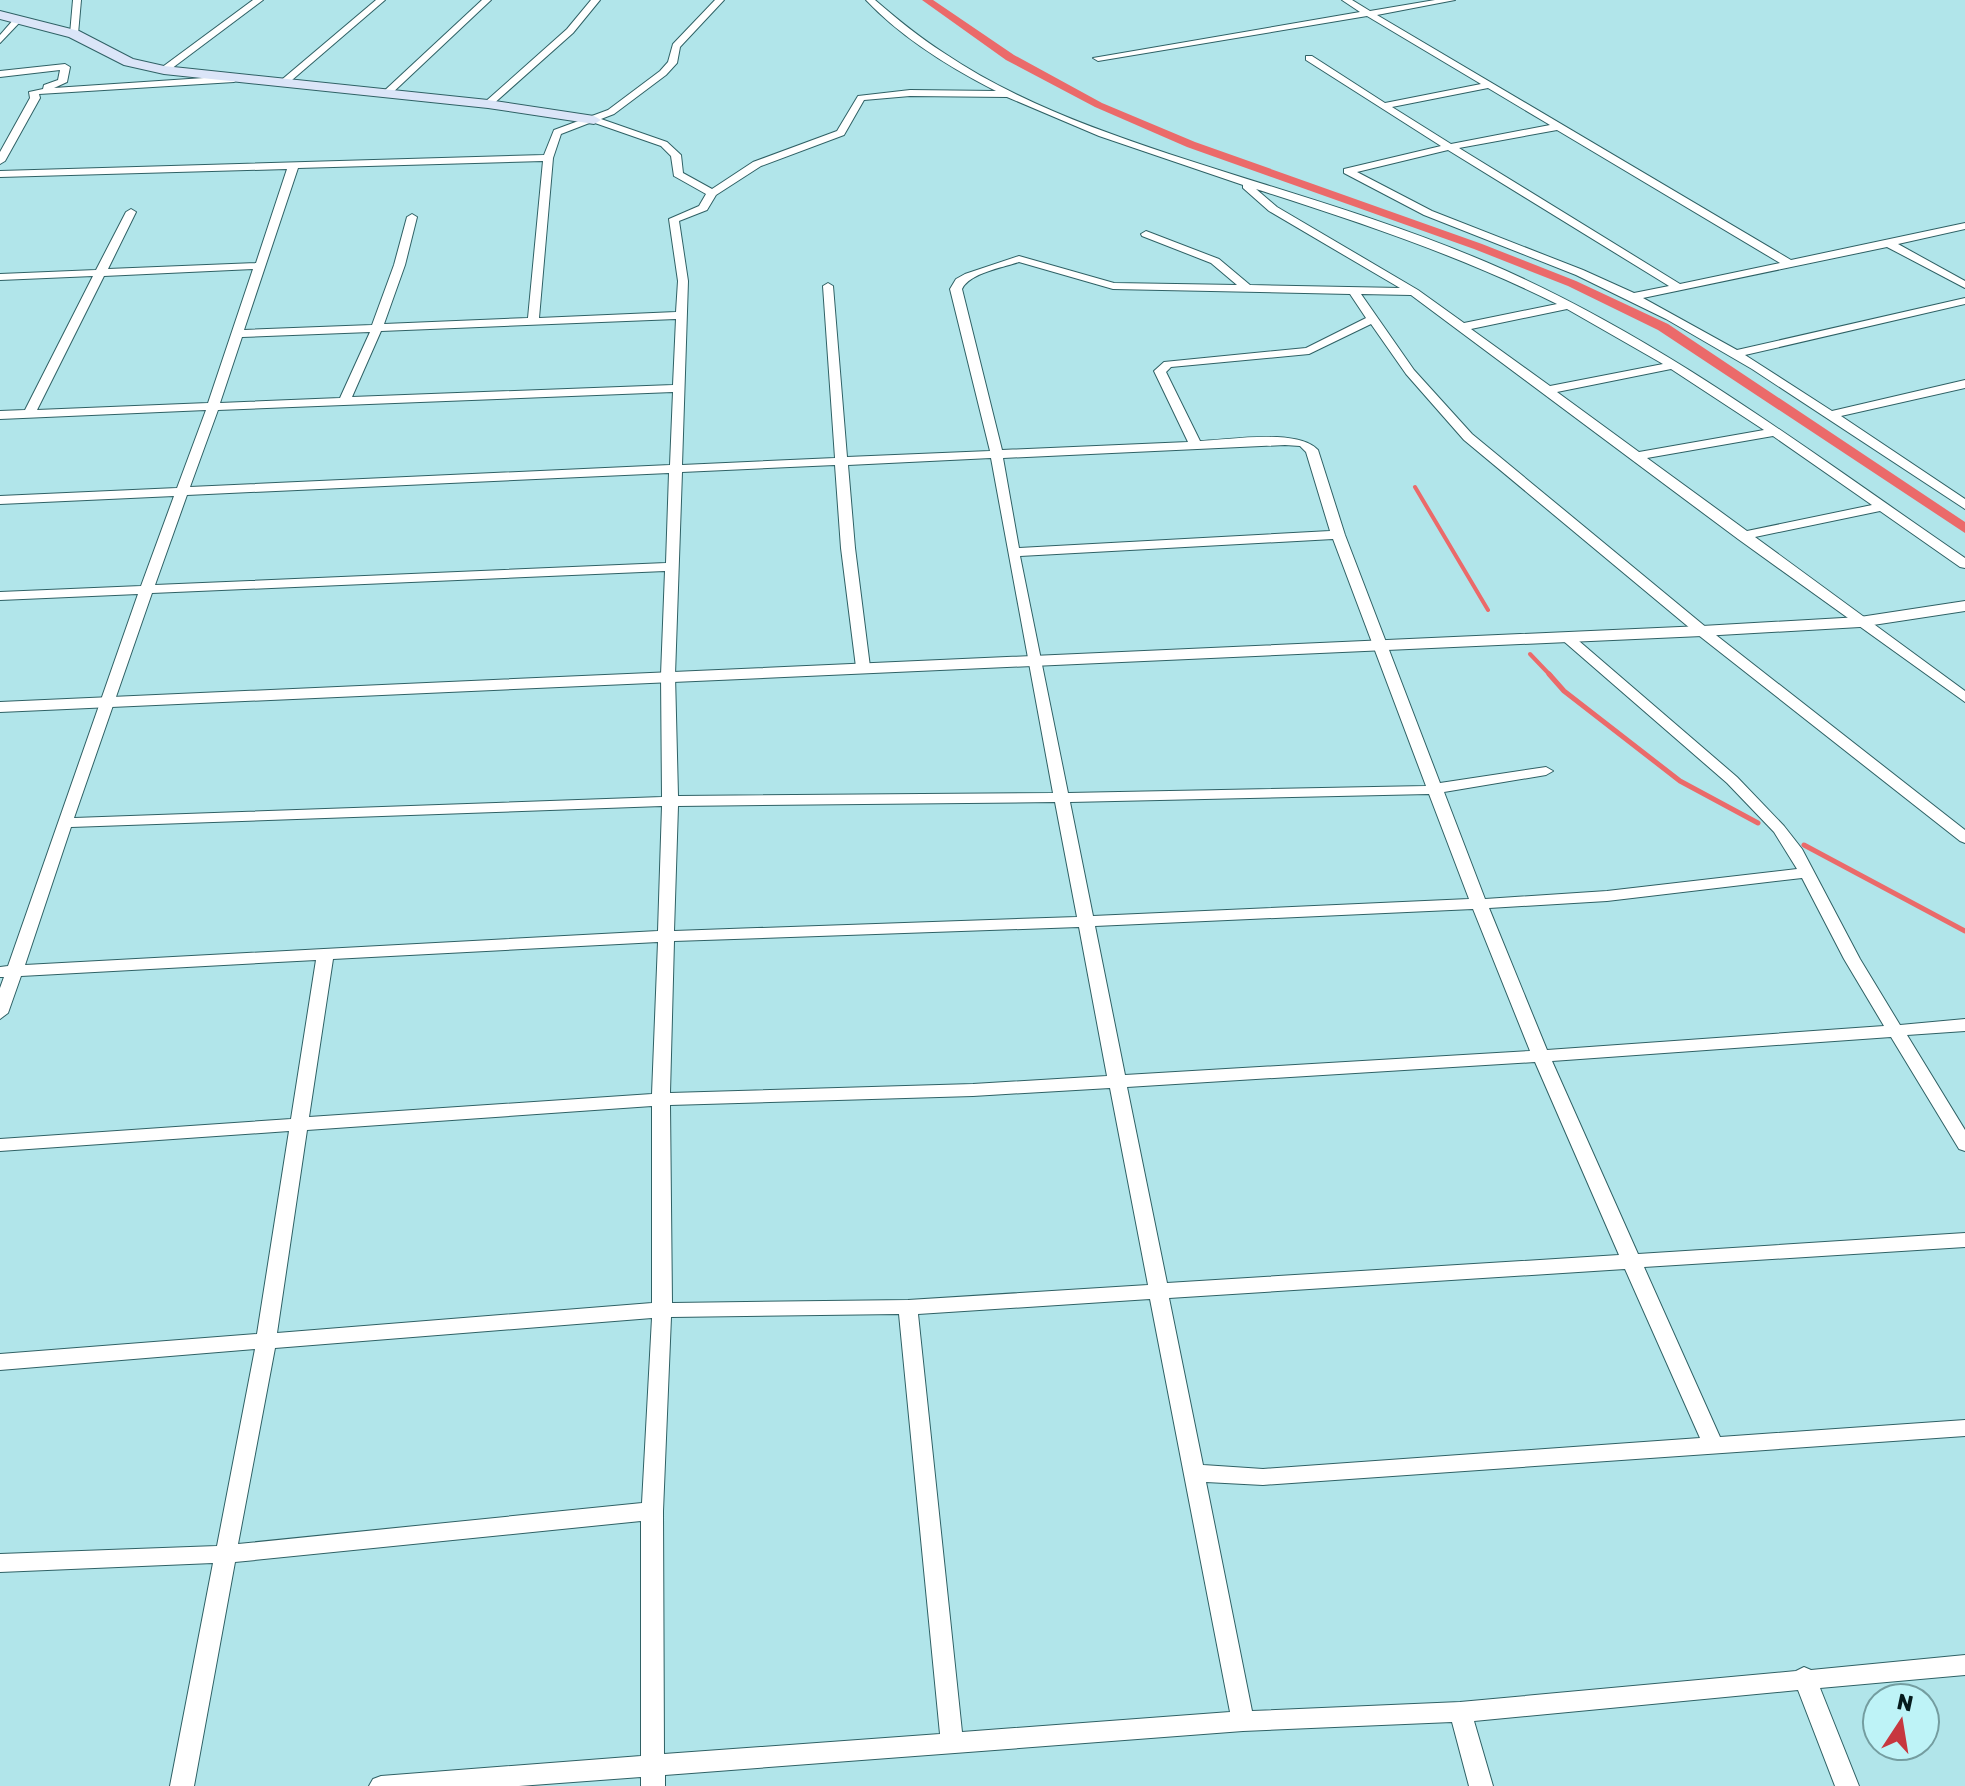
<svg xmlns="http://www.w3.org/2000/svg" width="1965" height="1786" viewBox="0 0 1965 1786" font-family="Rubik,sans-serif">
	<rect width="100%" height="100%" fill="#b1e5ea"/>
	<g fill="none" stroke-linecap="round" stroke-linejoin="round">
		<g stroke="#eb6a6a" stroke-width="4">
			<polyline points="1415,487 1488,610"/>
			<polyline points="1530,654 1551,676"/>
		</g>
		<g stroke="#eb6a6a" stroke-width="5">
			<polyline points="1549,674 1564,691 1680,781 1758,823"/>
			<polyline points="1804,845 1965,931"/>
		</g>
		<polygon fill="#eb6a6a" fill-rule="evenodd" points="922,0 933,0 1014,55 1102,103 1195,142 1482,244 1576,281 1668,324 1965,522 1965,533 1658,330 1568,286 1474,249 1187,147 1095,107 1006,60"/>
		<g stroke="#2f6165" stroke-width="2">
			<g id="minor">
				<polygon points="73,0 81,0 78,34 74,37 70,34"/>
				<polygon points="253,0 263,0 167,72 161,72 161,68"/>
				<polygon points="376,0 385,0 285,86 279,86 279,82"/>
				<polygon points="482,0 491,0 389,96 383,96 383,92"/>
				<polygon points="591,0 600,0 573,33 491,106 485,106 485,102 567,29"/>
				<path d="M715 0H724L680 47 677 63 666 75 614 114 601 119 667 142 681 155 683 173 712 189 753 162 837 131 858 96 910 90 996 91C949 67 902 38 866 0H875C897 19 919 37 944 53 1012 99 1091 128 1169 154 1275 189 1383 218 1486 262 1660 336 1810 452 1965 558V568L1960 567 1880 511 1755 537 1965 691V702L1738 539 1411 295 1361 294 1414 370 1472 434 1707 628 1965 830V843L1960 841 1697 634 1464 440 1406 374 1371 324 1309 354 1171 367 1166 372 1200 441C1230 440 1297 428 1318 450L1345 535 1440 783 1546 767 1553 771 1546 775 1444 792 1485 899 1607 891 1797 869 1774 832 1727 783 1560 638 1562 635H1572L1737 777 1784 826 1802 849 1860 959 1900 1025 1965 1019V1031L1907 1035 1965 1130V1151L1959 1149 1891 1037 1552 1061 1638 1254 1965 1233V1247L1644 1267 1720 1437 1965 1420V1436L1263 1485 1206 1482 1252 1711 1460 1702 1796 1671 1804 1667 1811 1670 1965 1655V1675L1820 1688 1859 1786H1835L1798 1690 1474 1721 1493 1786H1469L1452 1722 1243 1731 665 1775V1786H641V1777L519 1786H369L373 1779 381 1776 641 1756V1521L235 1562 194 1786H170L213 1563 0 1572V1554L217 1546 255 1349 0 1370V1354L257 1334 289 1131 0 1151V1139L291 1119 316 960 21 976 8 1013 0 1019V988L4 977H0V967L8 966 138 594 0 600V592L141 586 174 496 0 504V496L177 488 206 410 0 419V411L25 410 93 276 0 280V274L96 270 126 212 131 209 136 212 108 269 256 263 287 169 0 177V171L544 155 554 130 608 110 660 71 668 62 673 44ZM910 96 1007 97 1099 136 1243 185V188L1269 211 1400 288 1250 285 1219 259 1146 231 1141 234 1142 236 1211 263 1237 285 1114 283 1019 256 965 274 956 279 950 289 990 451 847 457 833 286 828 283 823 286 835 458 682 465 688 281 679 221 707 210 716 195 761 166 844 135 864 100ZM592 122 661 146 671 156 674 176 706 194 699 206 669 219 678 281 676 312 539 318 553 158 561 134ZM543 161 528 318 384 324 405 265 417 217 412 214 407 217 394 265 372 325 244 330 298 168ZM1256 189C1359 222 1461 256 1557 304L1464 323 1418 290 1277 207ZM1019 262 1113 289 1350 294 1366 318 1306 348 1164 362 1154 371 1188 442 1002 450 962 289C970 273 1002 268 1019 262ZM253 269 208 403 37 410 104 276ZM1567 309 1663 364 1550 386 1471 329ZM676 319 673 385 352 397 381 331ZM370 332 340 398 220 403 242 337ZM1671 369 1764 430 1639 452 1557 392ZM673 392 670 465 190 487 218 410ZM1773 436 1872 505 1747 531 1647 458ZM1285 445 1300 446 1306 452 1330 531 1019 548 1003 458ZM991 458 1053 793 678 796 675 675 682 472 835 465 841 548 856 667 863 671 870 667 855 548 848 465ZM669 473 666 563 155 585 187 495ZM1333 539 1426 786 1068 793 1020 556ZM665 571 661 675 662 797 74 818 152 593ZM1429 794 1469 899 1093 916 1070 802ZM1055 802 1077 917 674 931 678 806ZM662 806 658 931 25 965 71 827ZM1802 878 1844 959 1884 1026 1547 1050 1489 908 1607 901ZM1473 909 1530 1051 1125 1075 1095 926ZM1079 927 1107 1076 973 1084 670 1093 674 941ZM658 942 652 1094 309 1117 333 959ZM1535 1062 1619 1255 1167 1283 1127 1087ZM1110 1088 1148 1285 908 1300 672 1303 670 1105 973 1096ZM652 1106V1303L277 1333 307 1130ZM1625 1269 1700 1438 1263 1469 1203 1465 1169 1298ZM1150 1299 1230 1712 962 1732 918 1314ZM899 1314 940 1734 664 1754 663 1511 671 1317ZM652 1318 642 1503 238 1544 275 1348Z"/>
				<path d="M1342 0H1352L1370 11 1435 0H1455L1377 15 1791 260 1965 223V229L1898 244 1965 281V288L1887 247 1643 298 1737 350 1965 298V304L1745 355 1832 411 1965 380V388L1841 416 1965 499V509L1752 369 1666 319 1576 275 1424 215 1344 173V169L1441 146 1306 60V56H1312L1385 103 1481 84 1367 16 1098 61 1093 58 1360 12ZM1488 88 1550 125 1451 144 1392 107ZM1557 130 1780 263 1680 284 1459 148ZM1448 150 1669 286 1634 293 1583 270 1432 211 1357 172Z"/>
				<polygon points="14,19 21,21 0,43 0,35"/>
				<polygon points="65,64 70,67 67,82 54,88 234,76 239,79 234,82 39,94 40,98 5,161 0,164 0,152 30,98 29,92 43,89 44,85 58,80 60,70 0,77 0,71"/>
			</g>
		</g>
		<g stroke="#2f6165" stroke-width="2">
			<polygon id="tertiary" points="1965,601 1965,611 1860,627 1702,636 0,712 0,702 1702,626 1860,617"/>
		</g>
		<g stroke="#2f6165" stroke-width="2">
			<polygon id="secondary" points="0,11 79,31 133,59 164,66 488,100 594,116 601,120 594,124 488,108 164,74 124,65 69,37 0,19"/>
		</g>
		<use href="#minor" fill="#fff" fill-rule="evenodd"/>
		<use href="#tertiary" fill="#fff" fill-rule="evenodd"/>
		<use href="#secondary" fill="#dbe5f8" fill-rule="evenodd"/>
	</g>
	<g transform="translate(1901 1722) rotate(12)"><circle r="38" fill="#bef3f7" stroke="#749da0" stroke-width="2"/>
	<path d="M0-6L14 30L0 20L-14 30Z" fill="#c7373f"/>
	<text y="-12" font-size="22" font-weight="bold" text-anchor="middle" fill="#061b1d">N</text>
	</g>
</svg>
